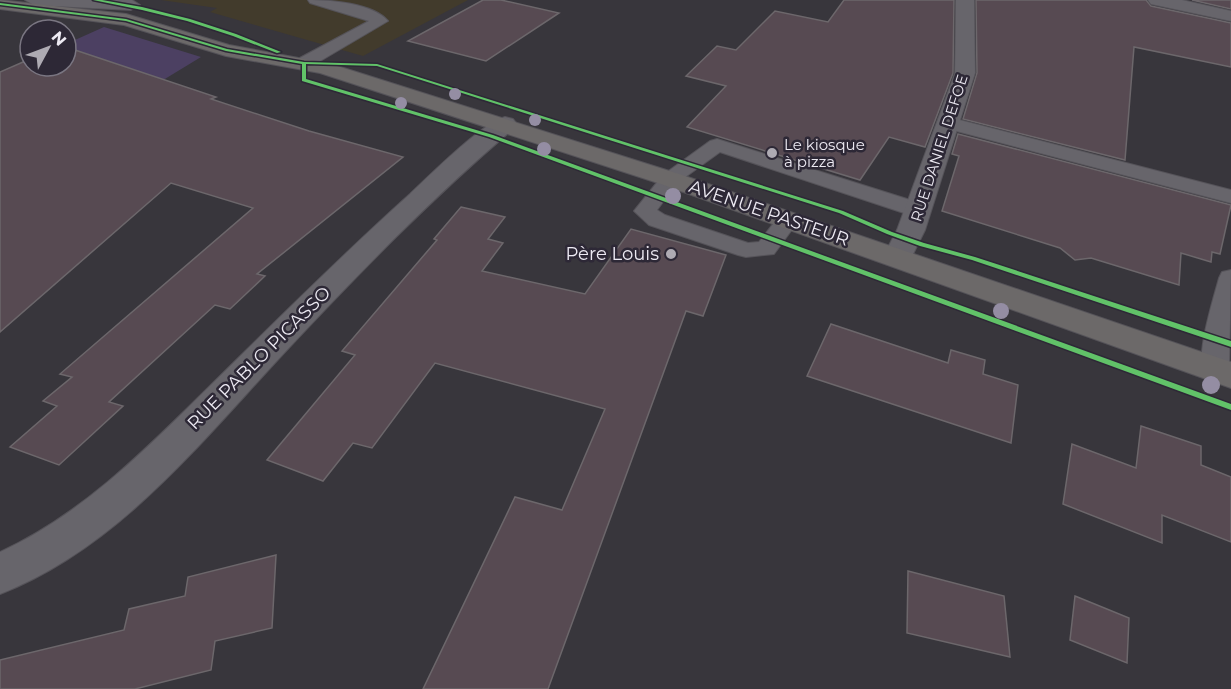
<svg xmlns="http://www.w3.org/2000/svg" width="1231" height="689" viewBox="0 0 1231 689" font-family="Montserrat,sans-serif">
	<rect width="100%" height="100%" fill="#38363c"/>
	<polygon fill="#423b2c" points="161,0 468,0 363,56 210,12 217,8"/>
	<polygon fill="#4c4062" points="104,27 201,57 7,175 0,72 30,66 66,66 66,44"/>
	<g fill="#574a52" stroke="#6c676b" stroke-width="1.5">
		<polygon points="483,0 501,0 559,13 486,61 408,41"/>
		<polygon points="844,0 954,0 953,73 925,147 889,137 860,180 687,127 726,86 686,76 717,46 736,50 775,11 828,22"/>
		<polygon points="976,0 1146,0 1151,6 1231,23 1231,67 1134,47 1125,160 963,119 977,73"/>
		<polygon points="1192,0 1231,0 1231,9"/>
		<polygon points="66,47 216,97 211,99 309,131 403,157 257,274 265,276 230,309 215,305 109,402 123,406 59,465 10,447 57,406 43,401 72,377 60,374 253,208 171,183 0,332 0,72 30,59 30,66 66,66"/>
		<polygon points="958,134 1231,205 1220,254 1212,252 1211,262 1181,253 1179,285 1091,258 1075,260 1060,248 942,211 959,156 952,154"/>
		<polygon points="461,207 505,217 488,239 503,243 482,271 585,294 631,229 726,255 703,316 686,311 548,689 423,689 515,497 562,510 605,409 435,363 372,448 353,443 323,481 267,460 355,355 342,351 437,240 434,239"/>
		<polygon points="831,324 948,363 951,350 985,360 983,374 1018,385 1011,443 807,376"/>
		<polygon points="1141,426 1201,446 1201,465 1231,477 1231,542 1162,515 1162,543 1063,504 1072,444 1136,468"/>
		<polygon points="276,555 272,628 215,641 211,670 135,689 0,689 0,660 124,630 129,609 185,596 188,577"/>
		<polygon points="908,571 1004,596 1010,657 907,633"/>
		<polygon points="1075,596 1129,618 1127,663 1070,640"/>
	</g>
	<g fill="none" stroke-linecap="round" stroke-linejoin="round">
		<g stroke="#555359" stroke-width="2">
			<g id="lane">
				<path d="M308 0C330 0 373 3 388 21L310 67H298L296 63 298 59 369 21 310 3Z"/>
				<polygon points="948,117 1231,190 1231,203 941,127 939,123 941,119"/>
				<polygon points="717,139 926,205 929,210 926,215 910,215 720,152 677,183 657,210 665,215 748,243 759,242 780,215 796,215 799,220 774,254 746,257 738,255 649,225 634,211 663,175 710,141"/>
				<path d="M1231 270 1229 370 1225 377 1215 380 1205 377C1194 358 1213 301 1219 278L1222 272Z"/>
			</g>
		</g>
		<g stroke="#555359" stroke-width="2">
			<g id="street">
				<polygon points="956,0 974,0 975,73 925,230 908,264 898,266 888,264 883,257 897,230 955,73"/>
				<polygon points="1148,0 1182,0 1231,11 1231,21 1151,4"/>
				<path d="M505 117 513 119 517 124 513 129C432 198 358 274 285 352 201 442 118 548 0 594V552C85 513 150 445 216 380 280 317 343 254 410 194 430 175 482 123 505 117Z"/>
			</g>
		</g>
		<g stroke="#555359" stroke-width="2">
			<polygon id="secondary" points="25,0 132,0 140,5 131,10 34,5"/>
		</g>
		<g stroke="#555359" stroke-width="2">
			<polygon id="primary" points="0,0 126,14 229,45 331,64 679,174 1231,362 1231,388 661,184 320,73 226,56 124,25 0,9"/>
		</g>
		<use href="#lane" fill="#67656b" fill-rule="evenodd"/>
		<use href="#street" fill="#67656b" fill-rule="evenodd"/>
		<use href="#secondary" fill="#67656b" fill-rule="evenodd"/>
		<use href="#primary" fill="#6c6969" fill-rule="evenodd"/>
		<g stroke="#2d2836" stroke-width="3">
			<g id="cycleway">
				<polygon points="93,0 102,0 142,7 190,19 236,34 281,52 277,53 233,36 187,21 142,10"/>
				<polygon points="0,3 126,19 227,49 304,62 377,64 843,211 892,232 924,243 975,257 1231,341 1231,347 972,260 920,246 887,234 839,213 377,66 306,64 306,79 493,135 1231,404 1231,410 489,137 302,81 302,64 226,51 126,21 0,5"/>
			</g>
		</g>
		<use href="#cycleway" fill="#61c268" fill-rule="evenodd"/>
	</g>
	<g fill="#948da3">
		<circle cx="455" cy="94" r="6"/>
		<circle cx="401" cy="103" r="6"/>
		<circle cx="535" cy="120" r="6"/>
		<circle cx="544" cy="149" r="7"/>
		<circle cx="673" cy="196" r="8"/>
		<circle cx="1001" cy="311" r="8"/>
		<circle cx="1211" cy="385" r="9"/>
	</g>
	<g fill="#aeabb3" stroke="#2d2836" stroke-width="2">
		<circle cx="772" cy="153" r="6"/>
		<circle cx="671" cy="254" r="6"/>
	</g>
	<g text-anchor="middle" dominant-baseline="central" stroke-width="5" stroke-linejoin="round" paint-order="stroke">
		<g font-size="15" fill="#edeaf3" stroke="#2d2836" text-anchor="start">
			<text x="784" y="144">Le kiosque<tspan x="784" dy="17">à pizza</tspan></text>
		</g>
		<g font-size="15" fill="#edeaf3" stroke="#2d2836">
			<text transform="translate(939 148) rotate(-72)">RUE DANIEL DEFOE</text>
		</g>
		<g font-size="18" fill="#edeaf3" stroke="#2d2836">
			<text transform="translate(769 213) rotate(19)">AVENUE PASTEUR</text>
			<text transform="translate(259 358) rotate(-45)">RUE PABLO PICASSO</text>
		</g>
		<g font-size="18" fill="#edeaf3" stroke="#2d2836" text-anchor="end">
			<text x="659" y="254">Père Louis</text>
		</g>
	</g>
	<g transform="translate(48 48) rotate(49)"><circle r="28" fill="#2d2836" stroke="#7a7682" stroke-width="1.5"/>
	<path d="M0-4.5L10 22L0 15L-10 22Z" fill="#aeabb3"/>
	<text y="-9" font-size="16" font-weight="bold" text-anchor="middle" fill="#edeaf3">N</text>
	</g>
</svg>
